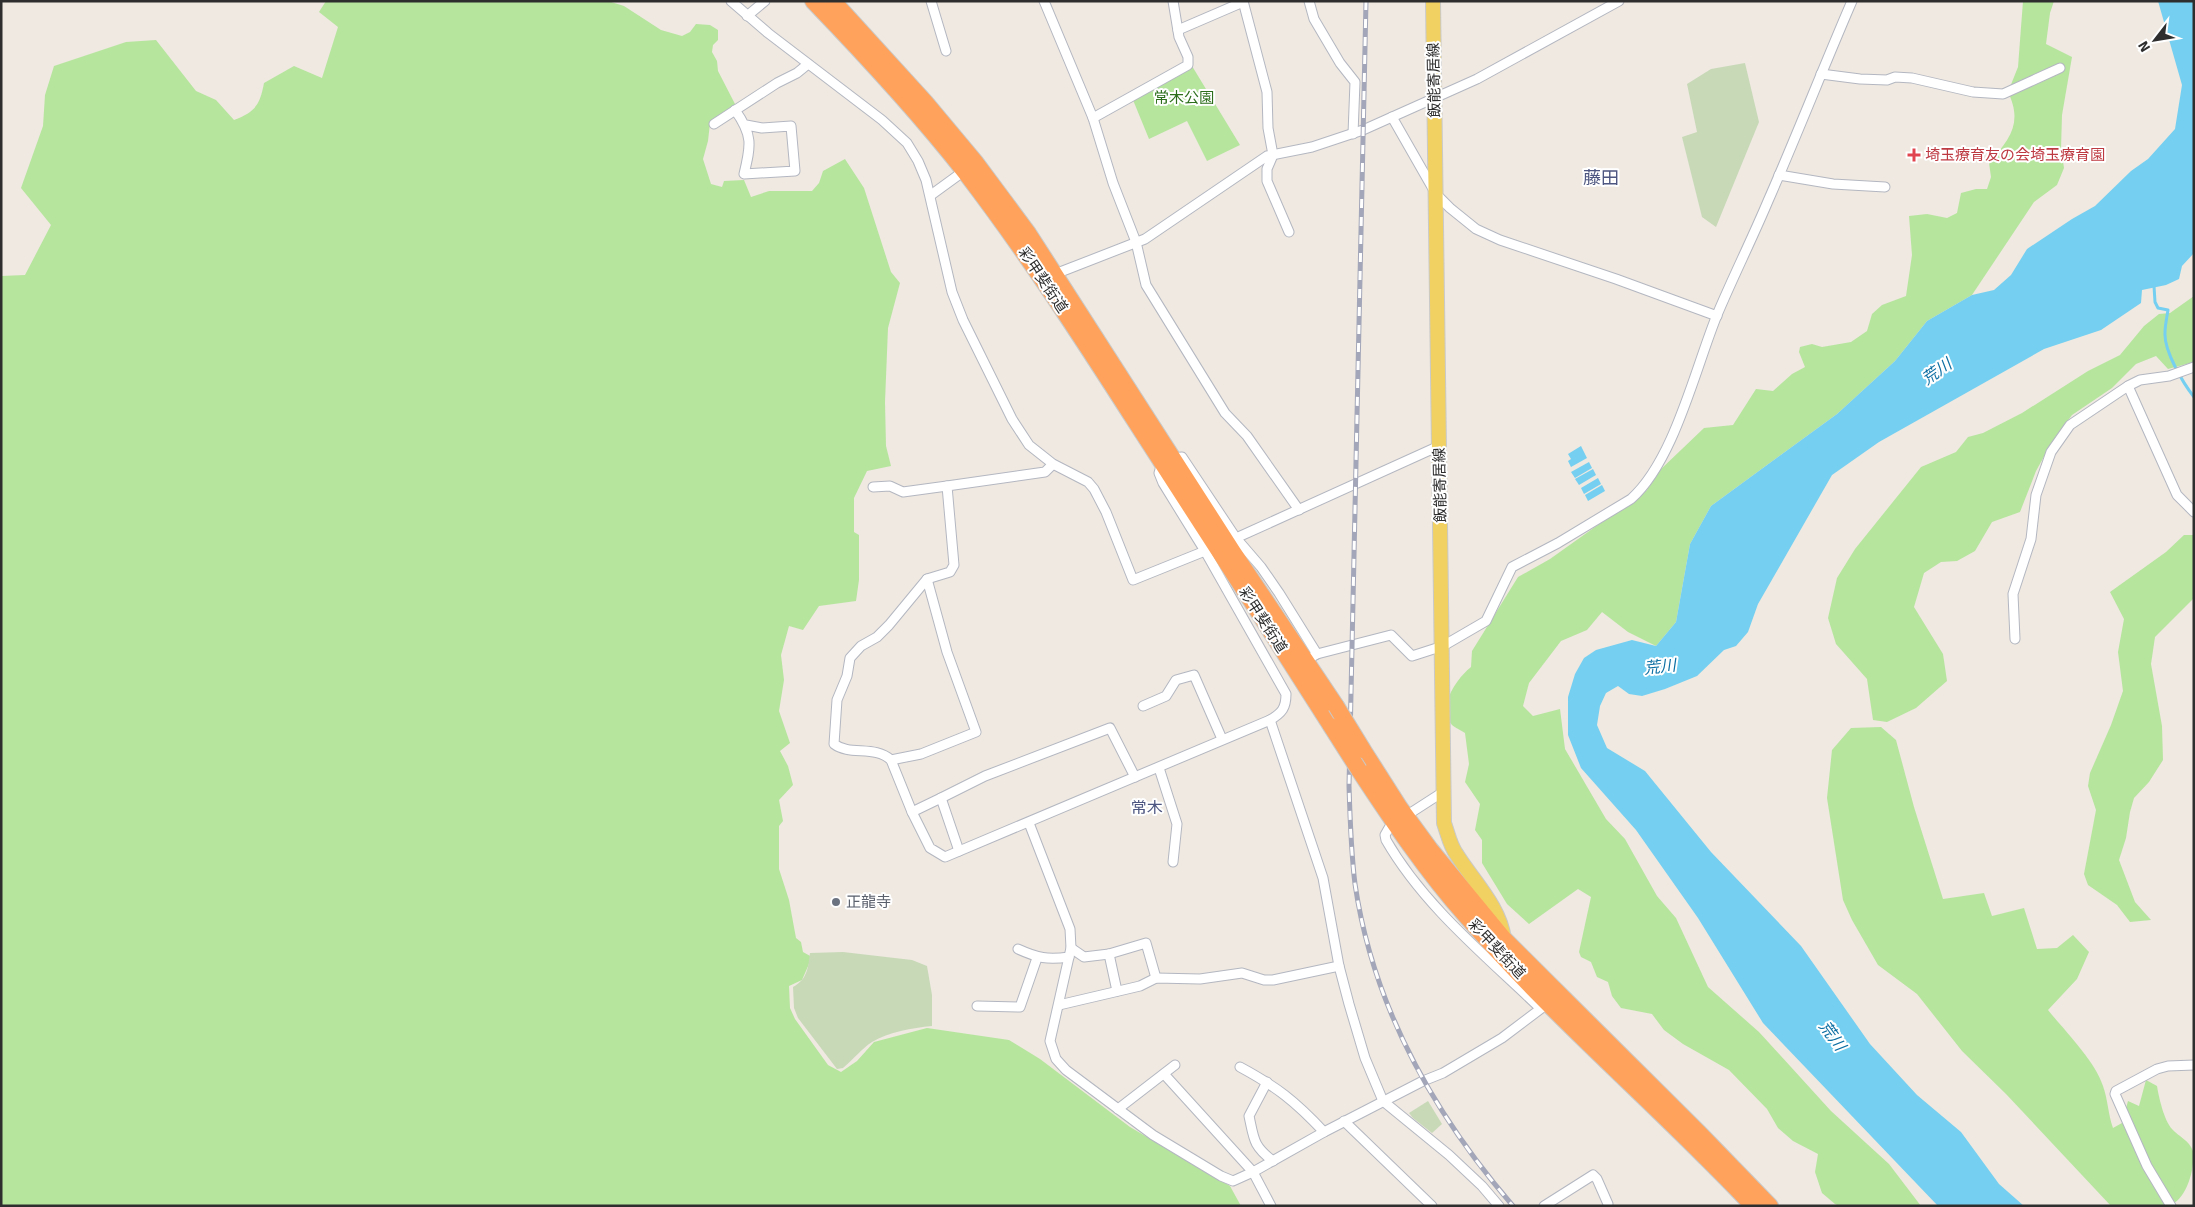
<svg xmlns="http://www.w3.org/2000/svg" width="2195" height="1207" viewBox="0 0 2195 1207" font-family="Signika,'Noto Sans JP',sans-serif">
	<rect width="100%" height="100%" fill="#efe9e1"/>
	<g fill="#b6e59e">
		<path d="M326 1H608L624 6 661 30 682 36 690 32 696 24 710 25 718 30V40L713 45 712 52 717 61 718 71 735 104 710 123 708 141 703 159 711 184 722 187 724 181 744 180 751 197 769 191H812L819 183 823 171 845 159 864 188 891 272 900 283 888 328 885 402 886 446 891 466 867 471 854 498V532L859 535V580L856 601 819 606 803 630 789 626 781 655 784 680 779 711 790 743 780 751 788 766 793 785 779 800 783 821 779 826V869L789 900 796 938 801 942 803 952 812 957 802 980 789 986 790 1008 795 1019 828 1065 841 1072 857 1061 874 1042 927 1028 1009 1040 1040 1059 1130 1127 1230 1186 1241 1206H1V276L25 275 51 225 21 188 43 126 45 95 54 66 126 42 156 40 196 91 216 100 234 120C255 112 260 105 264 83L294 66 322 78 338 27 319 12Z"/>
		<path d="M2023 1H2054L2050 13 2046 44 2072 57 2062 115 2061 149 2064 168 2057 185 2034 202 1972 295 1927 321 1895 361 1837 414 1711 506 1690 544 1676 622 1656 646 1628 632 1602 612 1587 630 1561 641 1529 683 1523 706 1533 716 1560 709 1565 749 1606 819 1625 839 1657 896 1676 918 1708 987 1759 1032 1831 1111 1889 1164 1921 1206H1839L1835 1204 1822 1193 1815 1172 1818 1154 1793 1141 1778 1128 1767 1109 1729 1070 1683 1044 1664 1030 1652 1014 1621 1008 1612 996 1608 982 1597 977 1591 962 1581 957 1579 952 1591 897 1578 889 1529 924 1507 904 1482 863V840L1475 830 1480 804 1465 782 1469 764 1465 733C1461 730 1455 728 1452 725 1436 708 1457 678 1471 667L1472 651 1518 577 1550 559 1647 490 1660 470 1704 428 1733 425 1756 389 1773 391 1792 374 1805 367 1799 352 1800 347 1812 344 1822 347 1851 342 1867 331 1872 314 1882 305 1906 296 1912 255 1909 216 1927 214 1947 218 1957 213 1961 193 1976 189H1987L1991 177 1989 163C2010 139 2023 123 2008 92L2018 67Z"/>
		<polygon points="1192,66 1240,145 1207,161 1187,121 1149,139 1133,100"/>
		<polygon points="2194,296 2194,362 2168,369 2156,356 2136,364 2112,388 2072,415 2052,442 2036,471 2020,512 1992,522 1975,551 1957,561 1941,562 1924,573 1914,607 1943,654 1947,681 1916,708 1887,722 1873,720 1867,679 1836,644 1828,618 1837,578 1855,549 1921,467 1956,452 1968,437 1983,433 2022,413 2088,371 2120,355 2144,326 2159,314 2170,313"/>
		<polygon points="2184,535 2194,535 2194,598 2155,637 2151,664 2162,726 2163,760 2149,782 2134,798 2130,812 2126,838 2119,860 2135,902 2151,920 2130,922 2117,905 2088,885 2084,874 2096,810 2088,786 2090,773 2111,725 2123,691 2118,652 2124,619 2110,592 2166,552"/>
		<path d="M1881 727 1896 740 1914 807 1943 899 1984 893 1992 916 2024 908 2037 949 2057 948 2073 935 2089 952 2077 979 2048 1010C2065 1031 2095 1061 2103 1086 2108 1100 2108 1114 2113 1128L2122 1123 2128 1101 2139 1106 2146 1080 2157 1086C2159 1098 2164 1120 2172 1129 2179 1137 2189 1140 2193 1151 2195 1169 2187 1199 2169 1206 2161 1207 2122 1206 2111 1206L2006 1094 1962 1051 1917 994 1878 965 1852 920 1843 900 1827 798 1832 750 1851 728Z"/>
	</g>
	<g fill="#c8d9b8">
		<polygon points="1745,63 1759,122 1716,227 1702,217 1682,137 1697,132 1687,84 1711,69"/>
		<path d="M843 952 912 960 927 966 932 995V1026C912 1028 889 1032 872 1042 861 1049 853 1060 843 1068L837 1069 798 1018 794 1008 793 987C808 979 808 967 810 953Z"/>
		<polygon points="1428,1101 1442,1124 1432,1133 1413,1118 1409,1113"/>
	</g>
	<g fill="#75cff0">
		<polygon points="2158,1 2194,1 2194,253 2182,266 2179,279 2166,285 2142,290 2141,303 2101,330 2044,349 1879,442 1832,475 1758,604 1748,632 1736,646 1724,650 1697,676 1665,689 1642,696 1629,694 1618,686 1606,693 1600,706 1597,725 1607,748 1645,771 1711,852 1801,946 1870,1044 1917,1095 1961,1132 1999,1184 2024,1206 1938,1206 1763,1023 1698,918 1636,830 1581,768 1568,735 1568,697 1575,674 1584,658 1596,650 1632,640 1656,646 1676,622 1690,544 1711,506 1837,414 1895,361 1927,321 1972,295 1994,290 2011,275 2027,249 2072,219 2095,206 2131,171 2148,159 2175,129 2182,85"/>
		<polygon points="1581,446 1587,458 1571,467 1568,461 1571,459 1568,454"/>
		<polygon points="1589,462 1592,468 1575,478 1571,472"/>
		<polygon points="1593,469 1596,475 1579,485 1575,479"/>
		<polygon points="1598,478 1601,484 1584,494 1581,488"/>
		<polygon points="1602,485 1605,491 1588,501 1585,495"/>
	</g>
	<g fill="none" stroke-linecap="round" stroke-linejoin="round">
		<path stroke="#75cff0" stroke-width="3" d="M2154 286 2155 302 2158 308 2168 310C2167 317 2165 325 2165 333 2164 351 2183 383 2194 397"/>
		<g stroke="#b4b7c1" stroke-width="11">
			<g id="street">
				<path d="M731 1 768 33 882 120 907 143 918 161 926 180 952 292 963 320 1012 419 1029 445 1053 464 1088 482 1094 489 1106 512 1133 580 1205 551 1286 694C1286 708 1282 713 1270 720L945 857 930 848 912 812 891 760C875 745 850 756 834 744L837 700 847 676 850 658 861 646 877 637 889 625 927 579 950 572 954 565 947 486 1045 472 1053 464"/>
				<polyline points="931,1 946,51"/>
				<polyline points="1044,1 1093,118 1113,183 1136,242 1146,285 1225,413 1247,436 1299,510"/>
				<polyline points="1243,1 1267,92 1268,128 1273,155 1267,169 1267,181 1289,232"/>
				<polyline points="1309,1 1314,19 1340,63 1355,82 1353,134"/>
				<polyline points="747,16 765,1"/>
				<polyline points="1178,30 1243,2"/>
				<polyline points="1821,74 1860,79 1887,80 1895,77 1912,78 1973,92 2003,94 2060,68"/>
				<path d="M735 110C753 135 751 145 744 174L795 171 791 126 762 128 746 125"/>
				<polyline points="1392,117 1436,194 1450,208 1476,229 1500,240 1616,279 1717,316"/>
				<polyline points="1093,118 1188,65 1188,57 1179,37 1173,1"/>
				<polyline points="714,124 777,83 797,73 808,64"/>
				<polyline points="1779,175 1833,184 1885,187"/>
				<polyline points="931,195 964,171"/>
				<polyline points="1055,274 1145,239 1267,156 1312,147 1363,130 1477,79 1619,1"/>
				<polyline points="2128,386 2177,495 2194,512"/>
				<polyline points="1174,458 1182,457 1236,538 1261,567 1279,593 1317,654"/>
				<polyline points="1162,463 1159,473 1163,483 1205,551"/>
				<polyline points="873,487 890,486 903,492 947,486"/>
				<polyline points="1236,538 1439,446"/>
				<polyline points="2015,639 2013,594 2031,539 2036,495 2051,452 2070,425 2128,386 2140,380 2169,376 2194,367"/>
				<path d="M1312 657 1317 654 1391 635 1412 656 1443 646 1486 621 1512 567 1558 543 1631 499C1674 461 1695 369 1717 315 1733 277 1752 239 1768 201 1797 135 1823 68 1852 1"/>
				<polyline points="1143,706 1166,696 1176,680 1194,675 1222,739"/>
				<polyline points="1270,720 1323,878 1339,966 1349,1004 1365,1058 1383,1101 1449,1155 1482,1186 1499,1206"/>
				<polyline points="891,760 921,754 976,732 947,652 927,579"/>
				<polyline points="1159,768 1177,824 1173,862"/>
				<polyline points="941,798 985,776 1110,728 1135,777"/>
				<polyline points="912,812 941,798 959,851"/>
				<polyline points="1412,812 1443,792"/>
				<polyline points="1029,823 1070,929 1071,948 1050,1041 1056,1059 1066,1070 1153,1135 1221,1176 1233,1181 1253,1172 1324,1132 1423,1081 1443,1073 1502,1038 1551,1001"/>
				<path d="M1389 828 1385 835 1386 840C1424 906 1486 956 1540 1008"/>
				<polyline points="1071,948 1084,957 1109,954 1146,943 1156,978"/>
				<path d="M1018 949C1038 958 1047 960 1069 957"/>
				<polyline points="1109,954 1117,991"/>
				<polyline points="1059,1005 1140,986 1156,978 1200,979 1242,973 1264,980 1273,980 1339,966"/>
				<polyline points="977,1006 1020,1007 1037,958"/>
				<path d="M1240 1067C1277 1087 1295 1101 1324 1132"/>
				<polyline points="1164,1074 1253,1172 1271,1206"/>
				<path d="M1267 1082 1249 1116C1254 1139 1253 1146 1273 1161"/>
				<polyline points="1118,1109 1175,1065"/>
				<polyline points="1344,1121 1432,1206"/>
				<polyline points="1544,1206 1593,1175 1597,1179 1608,1204"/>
				<polyline points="2171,1206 2147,1166 2115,1094 2116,1091 2157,1069 2168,1066 2194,1065"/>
			</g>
		</g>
		<g stroke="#c9c9c9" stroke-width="16">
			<path id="primary" d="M1433 1 1444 823C1448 834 1450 846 1457 855 1474 882 1500 907 1504 939"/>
		</g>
		<g stroke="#c9c9c9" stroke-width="18">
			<g id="highway">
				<path d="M813 1C866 56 918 112 965 172 1027 253 1082 338 1137 424 1202 524 1267 625 1331 726"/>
				<polyline points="833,1 925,102 976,163 1028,233 1233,552 1336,706"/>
				<polyline points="1363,750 1400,808 1430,849 1504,939 1699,1133 1770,1206"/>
				<path d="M1359 770C1392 820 1426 871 1466 916 1555 1019 1660 1107 1753 1206"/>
			</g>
		</g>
		<use href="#street" stroke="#fff" stroke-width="9"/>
		<use href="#primary" stroke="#f2d163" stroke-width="14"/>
		<use href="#highway" stroke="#ffa35c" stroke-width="16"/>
		<g stroke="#a3a6b8" stroke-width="5">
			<path id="rail" d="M1366 1 1349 786C1350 819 1351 852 1355 884 1373 1007 1434 1114 1513 1206"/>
		</g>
		<use href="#rail" stroke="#fff" stroke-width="3" stroke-dasharray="9" stroke-linecap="butt"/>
		<g stroke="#c9c9c9" stroke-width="18" stroke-linecap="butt">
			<g id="highway-bridge">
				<polyline points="1336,706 1363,750"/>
				<polyline points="1331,726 1359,770"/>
			</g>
		</g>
		<use href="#highway-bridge" stroke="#ffa35c" stroke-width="16"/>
	</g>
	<path fill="#e0444e" stroke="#fff" stroke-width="2" d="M1911.5 147.5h5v5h5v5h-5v5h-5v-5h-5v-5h5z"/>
	<circle fill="#6b7280" stroke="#fff" stroke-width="2" cx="836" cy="902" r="5"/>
	<g text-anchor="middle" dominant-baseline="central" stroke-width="4" stroke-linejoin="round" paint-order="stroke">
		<g font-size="15" fill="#2e2e2e" stroke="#fff">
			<text transform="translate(1434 80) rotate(-91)">飯能寄居線</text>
			<text transform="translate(1043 280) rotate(56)">彩甲斐街道</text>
			<text transform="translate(1440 485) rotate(-91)">飯能寄居線</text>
			<text transform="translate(1263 620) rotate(57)">彩甲斐街道</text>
			<text transform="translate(1497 949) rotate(47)">彩甲斐街道</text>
		</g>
		<g font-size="15" fill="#2c6e1b" stroke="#fff">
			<text x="1184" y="98">常木公園</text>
		</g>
		<g font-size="15" fill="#be3a42" stroke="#fff" text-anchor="start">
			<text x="1925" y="155">埼玉療育友の会埼玉療育園</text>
		</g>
		<g font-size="15" fill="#5b616d" stroke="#fff" text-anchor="start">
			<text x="846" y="902">正龍寺</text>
		</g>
		<g font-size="16" font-style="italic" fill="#0d6fa3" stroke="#fff">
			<text transform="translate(1937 372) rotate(-35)">荒川</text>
			<text transform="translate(1660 667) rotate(-6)">荒川</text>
			<text transform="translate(1832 1036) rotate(54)">荒川</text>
		</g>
		<g font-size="16" fill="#4d5680" stroke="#fff">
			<text x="1147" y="808">常木</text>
		</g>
		<g font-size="18" fill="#4d5680" stroke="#fff">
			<text x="1601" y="178">藤田</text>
		</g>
	</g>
	<rect width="2195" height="1207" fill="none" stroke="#2e2e2e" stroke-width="5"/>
	<g transform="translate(2155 40) rotate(239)" stroke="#ffffff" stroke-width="4" paint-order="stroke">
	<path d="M0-4L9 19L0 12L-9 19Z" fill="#2e2e2e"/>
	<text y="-8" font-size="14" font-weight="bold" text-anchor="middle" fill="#2e2e2e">N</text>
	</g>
</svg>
